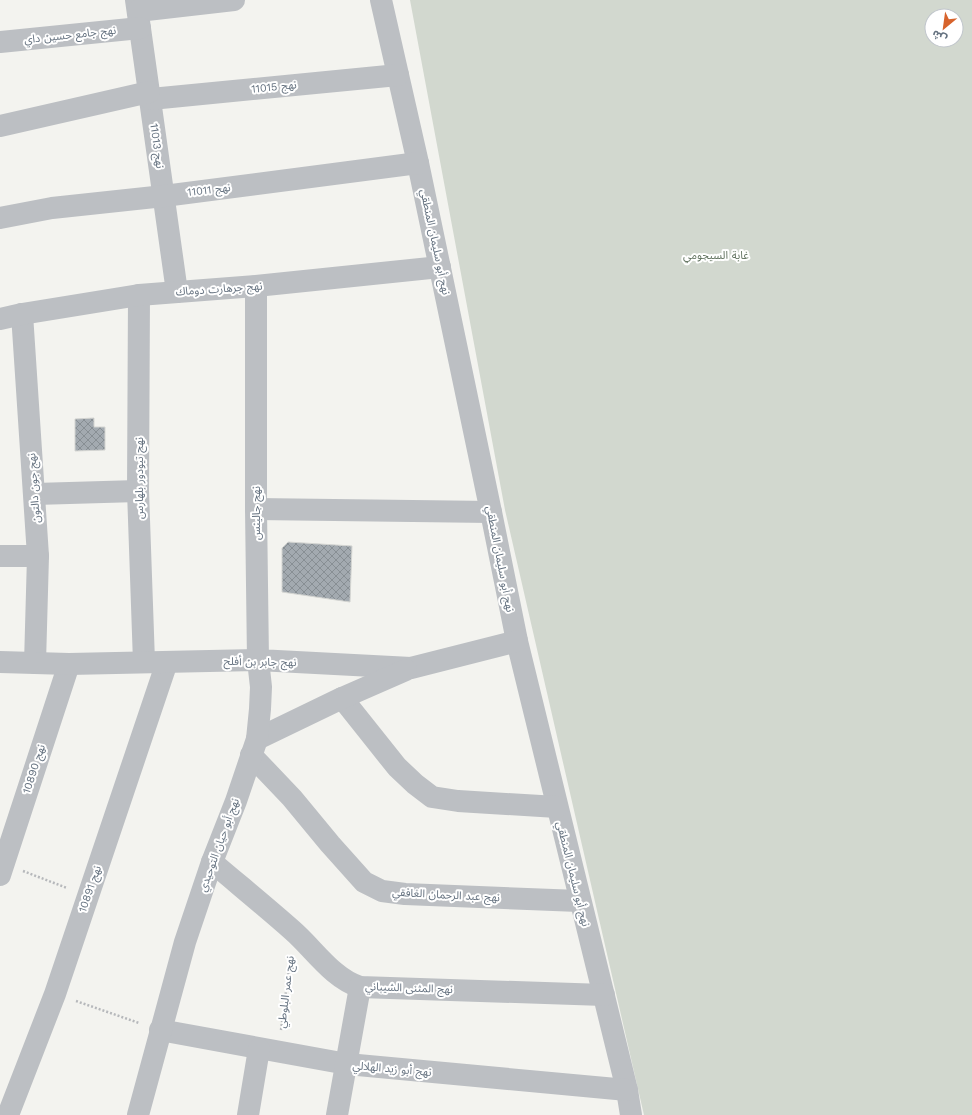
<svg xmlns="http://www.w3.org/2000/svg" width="972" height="1115" viewBox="0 0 972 1115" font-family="'Work Sans','Noto Sans Arabic',sans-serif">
	<defs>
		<pattern id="building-cross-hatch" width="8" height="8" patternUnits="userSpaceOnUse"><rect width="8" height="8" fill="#a3aab0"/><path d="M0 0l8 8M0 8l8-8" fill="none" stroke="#888f94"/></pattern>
	</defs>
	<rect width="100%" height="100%" fill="#f3f3ef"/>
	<path fill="#d2d8cf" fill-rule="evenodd" d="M410 0H972V1115H644L505 510ZM932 16H956V40H932Z"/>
	<g fill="url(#building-cross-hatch)" stroke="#d4d5d2">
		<polygon points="94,418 94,427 105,427 105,450 75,451 75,419"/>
		<polygon points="288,542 352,546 350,602 282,592 282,548"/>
	</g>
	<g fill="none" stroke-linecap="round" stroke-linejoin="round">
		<g stroke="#b6b8bb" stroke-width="2.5" stroke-dasharray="2 2" stroke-linecap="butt">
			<polyline points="23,871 67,888"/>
			<polyline points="76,1001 139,1023"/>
			<polyline points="281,1030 290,960"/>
		</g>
		<g stroke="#bcbfc3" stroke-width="22">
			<polyline points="136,0 177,292"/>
			<polyline points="381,0 418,163 491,512 517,641 627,1090 631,1115"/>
			<polyline points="138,11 234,0"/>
			<polyline points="0,42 140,28"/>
			<polyline points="151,99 398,75"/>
			<polyline points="0,126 149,92"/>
			<polyline points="0,218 52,208 164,196 418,163"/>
			<polyline points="256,286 256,509 258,660 411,668 517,641"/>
			<polyline points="139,295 138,491 144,662"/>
			<polyline points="22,314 38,556 35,663"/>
			<polyline points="0,319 22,314 139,295 256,286 440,267"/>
			<polyline points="35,494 138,491"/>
			<polyline points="256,509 491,512"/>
			<polyline points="0,556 38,556"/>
			<polyline points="342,698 397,767 415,784 432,797 458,801 557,807"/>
			<polyline points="257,739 342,698 406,670"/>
			<polyline points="251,755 292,798 330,844 364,882 382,891 405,894 579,901"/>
			<path d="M212 862C239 885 266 907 292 930 314 949 332 978 360 987L604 995"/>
			<polyline points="0,875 69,664"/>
			<polyline points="160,1030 347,1064 627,1090"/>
			<polyline points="8,1115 55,994 167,662"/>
			<polyline points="248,1115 259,1049"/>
			<polyline points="337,1115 360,987"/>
		</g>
		<polyline stroke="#bcbfc3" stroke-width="22" points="0,662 69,664 258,660 261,687 260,709 257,739 236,801 212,862 185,942 138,1115"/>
	</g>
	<g text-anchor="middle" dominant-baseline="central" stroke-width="4" stroke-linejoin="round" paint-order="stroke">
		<g font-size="11" fill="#64717f" stroke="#fff">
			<text transform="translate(70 35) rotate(-6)">نهج جامع حسين داي</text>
			<text transform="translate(274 87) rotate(-6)">نهج 11015</text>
			<text transform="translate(157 146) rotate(82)">نهج 11013</text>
			<text transform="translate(209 190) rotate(-7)">نهج 11011</text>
			<text transform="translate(435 242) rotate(78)">نهج أبو سليمان المنطقي</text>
			<text transform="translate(219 289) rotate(-4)">نهج جرهارت دوماك</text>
			<text transform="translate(139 478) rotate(-90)">نهج تيودور بلهارس</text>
			<text transform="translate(34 488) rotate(-94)">نهج جون دالتون</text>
			<text transform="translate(256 513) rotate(-90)">نهج جالينس</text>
			<text transform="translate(500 559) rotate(79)">نهج أبو سليمان المنطقي</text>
			<text transform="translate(260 662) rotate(1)">نهج جابر بن أفلح</text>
			<text transform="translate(34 769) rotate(-72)">نهج 10890</text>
			<text transform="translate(219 845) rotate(-70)">نهج أبو حيان التوحيدي</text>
			<text transform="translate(573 874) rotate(76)">نهج أبو سليمان المنطقي</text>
			<text transform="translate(90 889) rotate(-71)">نهج 10891</text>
			<text transform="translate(446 895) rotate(3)">نهج عبد الرحمان الغافقي</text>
			<text transform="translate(409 988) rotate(2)">نهج المثنى الشيباني</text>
			<text transform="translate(286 992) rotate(-83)">نهج عمر البلوطي</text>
			<text transform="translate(392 1069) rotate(5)">نهج أبو زيد الهلالي</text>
		</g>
		<g font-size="11" fill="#657663" stroke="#fff">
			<text x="716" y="255">غابة السيجومي</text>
		</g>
	</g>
	<g transform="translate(944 28) rotate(209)"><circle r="19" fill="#ffffff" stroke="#c1c6cc"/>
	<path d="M0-3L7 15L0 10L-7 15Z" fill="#d7632c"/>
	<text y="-6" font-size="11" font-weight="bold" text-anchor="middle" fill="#64717f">ش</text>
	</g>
</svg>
